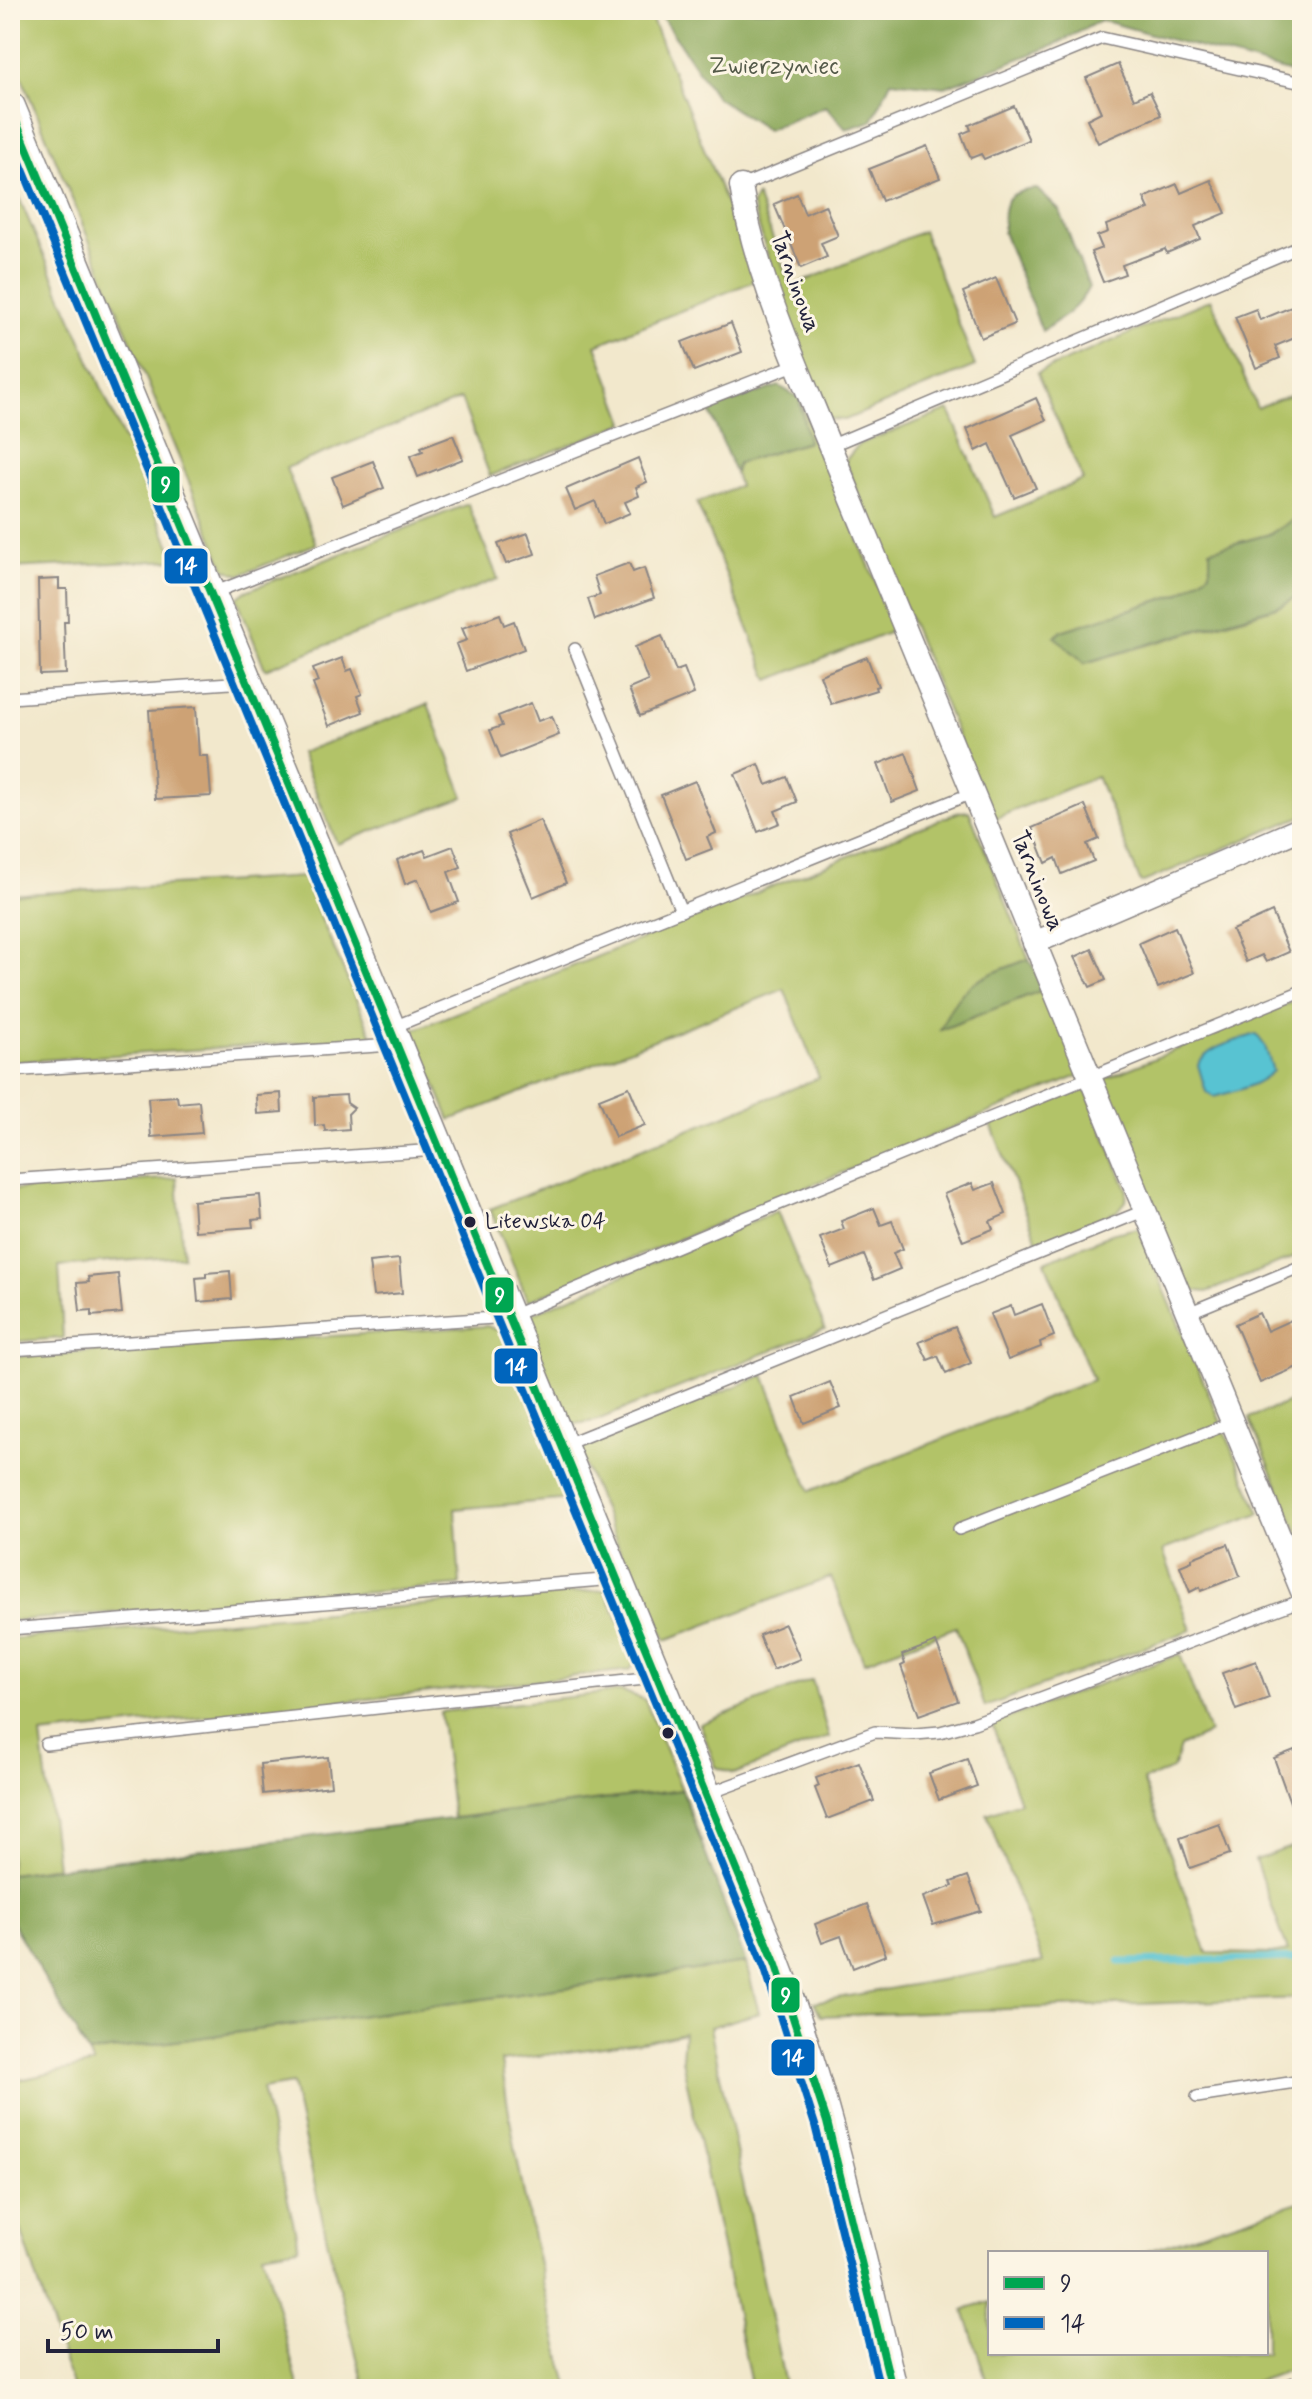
<svg xmlns="http://www.w3.org/2000/svg" width="1312" height="2399" viewBox="0 0 1312 2399" font-family="Mynerve,sans-serif">
	<rect width="100%" height="100%" fill="#fcf5e5"/>
	<filter id="ink" filterUnits="userSpaceOnUse"><feTurbulence type="fractalNoise" baseFrequency=".0125" numOctaves="2"/><feDisplacementMap in="SourceGraphic" scale="16" xChannelSelector="R" yChannelSelector="G"/><feConvolveMatrix kernelMatrix="1 2 1 2 8 2 1 2 1" color-interpolation-filters="sRGB"/></filter>
	<filter id="wash" filterUnits="userSpaceOnUse"><feTurbulence type="fractalNoise" baseFrequency=".006" numOctaves="4" result="noise"/><feDisplacementMap in="SourceGraphic" scale="32" xChannelSelector="R" yChannelSelector="G"/><feGaussianBlur stdDeviation="1.8" result="paint"/><feColorMatrix in="noise" values="0 0 0 0 0 0 0 0 0 0 0 0 0 0 0 0 0 1.4 0 .05"/><feComposite in="paint" operator="in"/></filter>
	<g filter="url(#wash)">
		<rect width="100%" height="100%" fill="#f2e8cc"/>
		<g fill="#b2c367" stroke="#6a7251" stroke-width="2">
			<polygon points="10,10 648,10 757,280 596,345 625,423 490,476 461,399 286,468 316,544 240,575 225,569 10,49"/>
			<polygon points="10,177 176,560 10,568"/>
			<polygon points="757,196 791,287 923,231 975,366 845,420 828,419 779,292 752,204"/>
			<polygon points="1211,299 1257,408 1302,390 1302,514 1270,534 1210,550 1210,572 1179,594 1112,615 1085,663 1248,616 1282,605 1302,593 1302,816 1141,883 1097,776 996,818 994,824 845,461 859,444 949,410 995,517 1083,480 1037,373"/>
			<polygon points="799,398 896,630 769,680 697,503 739,486 735,473 738,463 808,442"/>
			<polygon points="468,504 498,579 265,669 237,598 246,591"/>
			<polygon points="428,704 464,797 337,844 300,753"/>
			<polygon points="969,811 1029,959 988,975 940,1030 1045,989 1081,1075 528,1301 490,1209 819,1078 784,989 450,1120 413,1030 959,812"/>
			<polygon points="303,877 373,1038 10,1062 10,895"/>
			<polygon points="1302,998 1302,1254 1207,1292 1188,1290 1102,1088 1104,1079"/>
			<polygon points="1085,1087 1127,1189 1126,1201 1118,1211 1038,1243 991,1124"/>
			<polygon points="177,1178 183,1256 59,1266 63,1338 10,1342 10,1190"/>
			<polygon points="777,1211 825,1329 595,1421 575,1424 566,1421 526,1327 533,1313"/>
			<polygon points="1138,1228 1260,1514 1163,1550 1191,1630 985,1707 956,1627 864,1662 831,1577 666,1640 638,1576 631,1577 580,1454 585,1446 764,1375 810,1491 1093,1380 1045,1262 1114,1233"/>
			<polygon points="487,1326 500,1331 570,1499 455,1509 460,1585 10,1621 10,1357"/>
			<polygon points="1302,1397 1302,1542 1249,1418"/>
			<polygon points="605,1590 636,1660 630,1670 41,1735 57,1867 10,1874 10,1639"/>
			<polygon points="1180,1654 1209,1733 1180,1747 1173,1769 1143,1780 1207,1953 1272,1954 1288,1951 1255,1860 1302,1843 1302,1998 821,2016 814,2002 1043,1962 987,1814 1020,1802 992,1724"/>
			<polygon points="812,1680 829,1737 734,1774 716,1767 700,1724"/>
			<polygon points="622,1691 645,1700 682,1790 453,1818 440,1712"/>
			<path d="M746 1963 759 2013 710 2027 786 2389H752L682 2059 684 2033 647 2041 501 2061C517 2172 541 2281 569 2389H365L329 2248 292 2084 262 2089 299 2247 263 2253 299 2389H73L10 2196V2082L94 2064 88 2053Z"/>
			<polygon points="1302,2201 1302,2366 1233,2389 989,2389 964,2310 990,2302 990,2353 1266,2353 1266,2253 1141,2253"/>
		</g>
		<g fill="#8da95c" stroke="#58664c" stroke-width="2">
			<polygon points="657,10 1302,10 1302,76 1101,20 1055,45 945,87 891,81 872,121 846,129 826,106 767,130 716,97"/>
			<path d="M1037 189 1060 211 1089 287C1076 311 1064 316 1042 331L1003 232C1003 201 1005 191 1037 189Z"/>
			<polygon points="779,386 799,398 808,442 738,463 735,473 709,409"/>
			<polygon points="1302,514 1302,593 1282,605 1085,663 1055,637 1061,631 1179,594 1210,572 1210,550 1270,534"/>
			<path d="M1029 959 1045 989 940 1030C960 980 983 977 1029 959Z"/>
			<polygon points="682,1790 746,1963 88,2053 10,1919 10,1874"/>
		</g>
		<path fill="#58c3d2" stroke="#3d7286" stroke-width="2" d="M1256 1034 1265 1046 1273 1071C1256 1087 1235 1091 1213 1097L1206 1092 1198 1065C1208 1046 1237 1041 1256 1034Z"/>
		<g fill="none" stroke-linecap="round" stroke-linejoin="round">
			<polyline stroke="#58c3d2" stroke-width="7" points="1119,1962 1302,1958"/>
		</g>
		<g id="blocks">
			<g fill="#cda274">
				<polygon points="1118,64 1134,99 1150,92 1161,115 1098,143 1087,119 1101,112 1086,78"/>
				<polygon points="1014,106 1029,140 984,159 981,154 971,158 961,134 971,130 969,125"/>
				<polygon points="927,146 940,178 882,201 869,169"/>
				<polygon points="1211,180 1226,213 1195,226 1200,239 1167,253 1165,249 1122,265 1125,274 1103,282 1091,252 1102,248 1097,236 1108,232 1106,225 1149,209 1144,198 1177,184 1181,193"/>
				<polygon points="797,194 805,214 825,205 838,236 821,243 827,257 801,268 774,204"/>
				<polygon points="996,278 1015,324 981,338 963,292"/>
				<polygon points="1296,305 1302,320 1302,335 1275,346 1280,358 1256,368 1235,317 1256,309 1260,320"/>
				<polygon points="731,323 742,352 694,371 682,342"/>
				<polygon points="1036,398 1046,420 1012,435 1036,488 1014,497 990,444 976,451 967,429"/>
				<polygon points="453,435 463,459 418,477 410,456 423,451 421,447"/>
				<polygon points="638,458 647,482 636,487 639,496 625,502 630,513 604,524 595,501 575,510 566,489"/>
				<polygon points="373,461 384,488 343,505 332,477"/>
				<polygon points="528,533 535,554 506,564 498,544"/>
				<polygon points="629,563 633,572 644,568 654,598 595,620 588,599 600,595 594,576"/>
				<polygon points="59,579 59,589 67,589 68,622 64,622 66,674 40,675 38,580"/>
				<polygon points="500,614 504,625 514,621 524,649 466,671 456,644 467,640 462,628"/>
				<polygon points="662,636 676,671 684,668 694,694 640,716 629,689 648,681 635,647"/>
				<polygon points="867,657 878,686 875,687 876,690 831,704 820,675"/>
				<polygon points="342,658 347,671 352,669 362,694 357,696 363,712 329,726 313,684 318,682 313,669"/>
				<polygon points="531,703 538,721 552,716 559,735 501,758 490,730 502,726 498,716"/>
				<polygon points="196,707 199,756 208,756 211,796 155,799 149,710"/>
				<polygon points="906,753 920,791 892,802 878,764"/>
				<polygon points="759,764 767,785 787,777 797,802 775,811 780,823 758,832 735,774"/>
				<polygon points="695,781 716,833 707,837 712,849 686,859 661,795"/>
				<polygon points="1085,805 1099,839 1087,844 1094,861 1062,874 1056,858 1046,863 1032,828"/>
				<polygon points="540,820 566,883 533,897 507,834"/>
				<polygon points="453,846 461,867 448,872 459,902 431,912 418,879 405,884 397,860 424,850 427,856"/>
				<polygon points="1272,912 1289,952 1266,962 1262,955 1246,962 1232,930"/>
				<polygon points="1175,927 1194,973 1158,988 1139,943"/>
				<polygon points="1092,949 1106,980 1090,987 1075,957"/>
				<polygon points="629,1087 645,1125 615,1137 599,1099"/>
				<polygon points="281,1093 282,1112 257,1114 256,1095"/>
				<polygon points="346,1095 347,1103 354,1108 348,1114 349,1129 325,1131 324,1125 315,1126 314,1097"/>
				<polygon points="177,1096 178,1103 199,1101 202,1133 151,1137 148,1098"/>
				<polygon points="972,1183 975,1190 994,1183 1006,1214 990,1221 993,1229 963,1241 944,1194"/>
				<polygon points="260,1195 262,1219 252,1220 253,1227 195,1231 193,1201"/>
				<polygon points="874,1208 881,1225 892,1221 903,1249 893,1253 900,1269 874,1280 864,1255 832,1268 820,1238 844,1229 841,1221"/>
				<polygon points="399,1259 402,1293 373,1296 369,1262"/>
				<polygon points="230,1271 232,1299 198,1302 196,1278 206,1277 206,1273"/>
				<polygon points="118,1274 122,1313 92,1316 92,1310 80,1311 77,1283 89,1282 88,1277"/>
				<polygon points="1042,1304 1054,1336 1040,1342 1041,1347 1008,1360 990,1314 1011,1306 1014,1315"/>
				<polygon points="1259,1313 1267,1331 1291,1320 1302,1346 1302,1365 1260,1383 1235,1324"/>
				<polygon points="955,1327 971,1363 946,1374 938,1356 928,1360 919,1342"/>
				<polygon points="830,1382 841,1408 804,1423 794,1397"/>
				<polygon points="1228,1544 1240,1576 1201,1591 1200,1587 1190,1592 1180,1566 1192,1561 1192,1558"/>
				<polygon points="785,1624 800,1659 773,1670 759,1635"/>
				<polygon points="936,1642 958,1701 919,1715 901,1666 905,1664 902,1655"/>
				<polygon points="1256,1661 1269,1698 1236,1710 1222,1673"/>
				<polygon points="1302,1747 1302,1829 1300,1830 1274,1758"/>
				<polygon points="328,1757 331,1786 263,1794 260,1764"/>
				<polygon points="967,1759 977,1786 939,1800 929,1773"/>
				<polygon points="859,1762 874,1801 827,1819 815,1788 819,1786 816,1778"/>
				<polygon points="1219,1824 1230,1854 1190,1868 1180,1838"/>
				<polygon points="968,1876 981,1911 933,1925 923,1897 953,1886 951,1882"/>
				<polygon points="867,1904 886,1955 853,1968 841,1936 822,1943 815,1924"/>
			</g>
		</g>
	</g>
	<g filter="url(#ink)">
		<use href="#blocks" fill-opacity="0" stroke="#8a8584" stroke-width="2"/>
		<g fill="none" stroke-linecap="round" stroke-linejoin="round">
			<g stroke="#8a8584" stroke-width="14">
				<g id="lane">
					<polyline points="741,186 1102,38 1302,83"/>
					<polyline points="830,446 1302,246"/>
					<polyline points="213,593 797,364"/>
					<polyline points="575,649 681,911"/>
					<polyline points="10,698 245,682"/>
					<polyline points="391,1028 972,793"/>
					<polyline points="10,1071 392,1045"/>
					<polyline points="10,1180 436,1150"/>
					<polyline points="1188,1313 1302,1266"/>
					<polyline points="10,1350 509,1317 730,1224 1302,991"/>
					<polyline points="564,1445 1146,1210"/>
					<polyline points="959,1529 1233,1422"/>
					<polyline points="10,1629 615,1579"/>
					<polyline points="46,1744 654,1678"/>
					<polyline points="707,1794 875,1732 915,1734 940,1732 974,1723 1302,1600"/>
					<polyline points="1197,2097 1302,2081"/>
				</g>
			</g>
			<g stroke="#8a8584" stroke-width="25">
				<g id="street">
					<path d="M741 186C755 273 793 355 826 437L1302 1591"/>
					<polyline points="1034,943 1302,828"/>
					<polyline points="1293,2389 1302,2386"/>
				</g>
			</g>
			<g stroke="#8a8584" stroke-width="33">
				<path id="secondary" d="M10 107 776 1965C829 2102 857 2247 892 2389"/>
			</g>
			<use href="#lane" stroke="#fff" stroke-width="11"/>
			<use href="#street" stroke="#fff" stroke-width="22"/>
			<use href="#secondary" stroke="#fff" stroke-width="30"/>
			<g stroke="#fcf5e5" stroke-width="14">
				<polyline id="bus-1" points="10,107 776,1965 827,2122 892,2389"/>
			</g>
			<g stroke="#fcf5e5" stroke-width="14">
				<polyline id="bus-2" points="10,138 765,1969 815,2125 880,2389"/>
			</g>
			<use href="#bus-1" stroke="#00a651" stroke-width="8"/>
			<use href="#bus-2" stroke="#0065bd" stroke-width="8"/>
		</g>
	</g>
	<g fill="#22223b" stroke="#fcf5e5" stroke-width="3">
		<circle cx="470" cy="1222" r="7"/>
		<circle cx="668" cy="1733" r="7"/>
	</g>
	<g text-anchor="middle" dominant-baseline="central" stroke-width="6" stroke-linejoin="round" paint-order="stroke">
		<g font-size="22" fill="#22223b" stroke="#fcf5e5" text-anchor="start">
			<text x="485" y="1222">Litewska 04</text>
		</g>
		<g font-size="24" fill="#545a4a" stroke="#fcf5e5">
			<text x="774" y="66">Zwierzyniec</text>
		</g>
		<g font-size="24" fill="#22223b" stroke="#fcf5e5">
			<text transform="translate(795 282) rotate(70)">Tarninowa</text>
			<text transform="translate(1037 881) rotate(68)">Tarninowa</text>
		</g>
	</g>
	<g stroke="#fcf5e5" stroke-width="3">
		<rect x="150" y="465" width="31" height="39" rx="8" fill="#00a651"/>
		<rect x="163" y="547" width="46" height="38" rx="8" fill="#0065bd"/>
		<rect x="484" y="1276" width="31" height="38" rx="8" fill="#00a651"/>
		<rect x="493" y="1347" width="46" height="38" rx="8" fill="#0065bd"/>
		<rect x="770" y="1976" width="31" height="38" rx="8" fill="#00a651"/>
		<rect x="770" y="2038" width="46" height="39" rx="8" fill="#0065bd"/>
	</g>
	<g font-size="22" text-anchor="middle" font-weight="bold" fill="#fff">
		<text x="166" y="492">9</text>
		<text x="186" y="573">14</text>
		<text x="500" y="1303">9</text>
		<text x="516" y="1374">14</text>
		<text x="786" y="2003">9</text>
		<text x="793" y="2065">14</text>
	</g>
	<rect width="1312" height="2399" fill="none" stroke="#fcf5e5" stroke-width="40"/>
	<rect x="988" y="2251" width="280" height="104" fill="#fcf5e5" stroke="#a5a1a1" stroke-width="2"/>
	<rect x="1004" y="2277" width="40" height="12" fill="#00a651" stroke="#a5a1a1" stroke-width="2"/>
	<text x="1060" y="2291" font-size="24" fill="#22223b">9</text>
	<rect x="1004" y="2317" width="40" height="12" fill="#0065bd" stroke="#a5a1a1" stroke-width="2"/>
	<text x="1060" y="2331" font-size="24" fill="#22223b">14</text>
	<path d="M48 2339v12h170v-12" fill="none" stroke="#22223b" stroke-width="4"/>
	<text x="60" y="2339" font-size="24" fill="#22223b" stroke="#fcf5e5" stroke-width="6" paint-order="stroke">50 m</text>
</svg>
